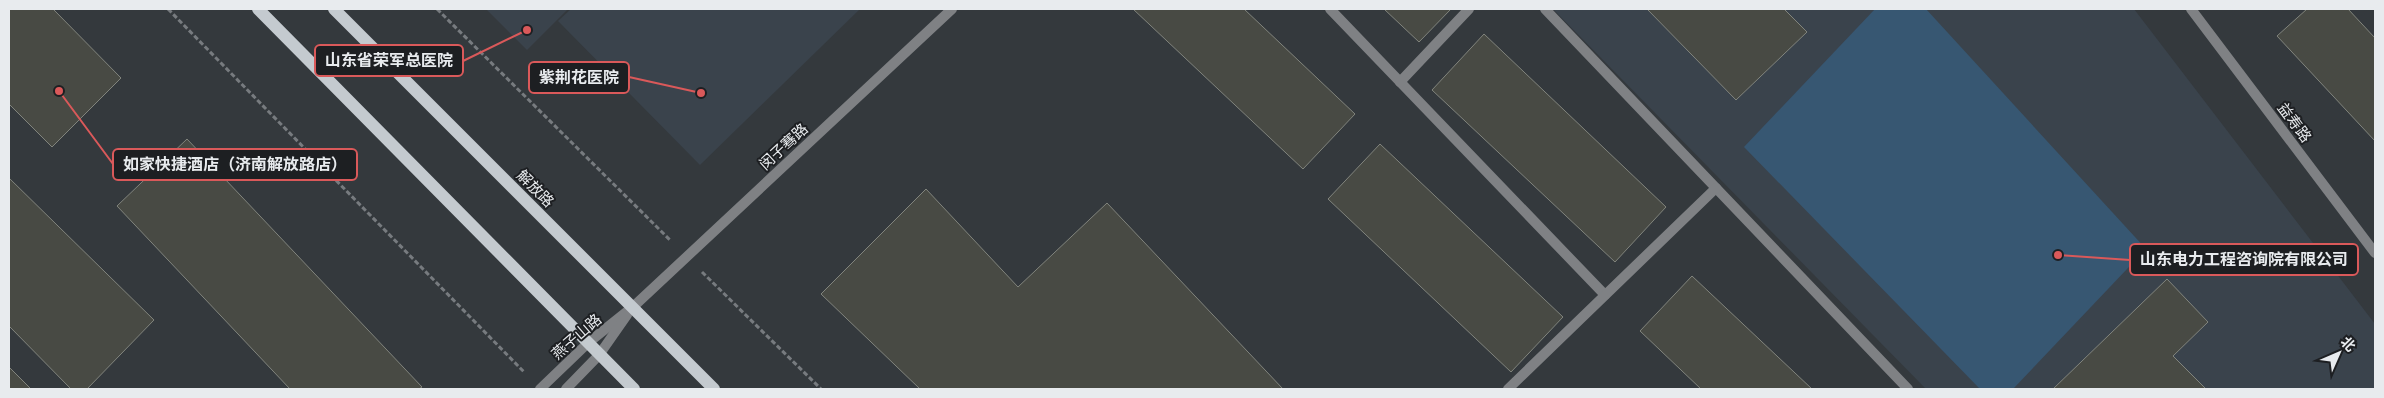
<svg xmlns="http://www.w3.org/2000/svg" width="2384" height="398" viewBox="0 0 2384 398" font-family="Lato,'Noto Sans SC',sans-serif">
	<rect width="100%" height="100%" fill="#34393d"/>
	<g fill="#3a434c">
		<polygon points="486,9 568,9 527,50"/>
		<polygon points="571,9 860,9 700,165 558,21"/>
		<polygon points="1553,9 2134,9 2375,324 2375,389 1926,389"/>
	</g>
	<polygon fill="#375772" points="1875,9 1926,9 2146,249 2013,389 1980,389 1744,147"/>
	<g fill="#484a44" stroke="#81847d">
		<polygon points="9,9 53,9 121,78 52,147 9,104"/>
		<polygon points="1133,9 1244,9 1355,114 1303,169"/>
		<polygon points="1384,9 1451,9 1419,42"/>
		<polygon points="1647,9 1784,9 1807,32 1736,100"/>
		<polygon points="2307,9 2348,9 2375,38 2375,141 2277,36"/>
		<polygon points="1484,34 1666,207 1615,262 1432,90"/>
		<polygon points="187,139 422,387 419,389 290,389 117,206"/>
		<polygon points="1380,144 1563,317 1511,372 1328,199"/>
		<polygon points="9,178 154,320 87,389 71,389 9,326"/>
		<polygon points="926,189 1018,287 1107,203 1283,389 920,389 821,294"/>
		<polygon points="1692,276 1812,389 1701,389 1640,331"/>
		<polygon points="2167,279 2208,322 2173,356 2206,389 2053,389"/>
		<polygon points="9,367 31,389 9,389"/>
	</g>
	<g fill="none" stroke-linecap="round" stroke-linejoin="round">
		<g stroke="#777b7f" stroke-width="3" stroke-dasharray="5 2.5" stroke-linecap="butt">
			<polyline points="168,9 525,373"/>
			<polyline points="437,9 671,241"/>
			<polyline points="702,272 821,389"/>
		</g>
		<g stroke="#7f8184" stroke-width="10">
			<polyline points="1330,9 1605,295"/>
			<polyline points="1545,9 1908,389"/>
			<polyline points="1400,82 1469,9"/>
			<polyline points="1508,389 1716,188"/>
		</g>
		<g stroke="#7f8184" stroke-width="10">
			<polyline points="2191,9 2375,253"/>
			<polyline points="540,389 589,342 634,306 952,9"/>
			<polyline points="566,389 599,355 627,315"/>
		</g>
		<g stroke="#c4cacf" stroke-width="12">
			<polyline points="258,9 634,389"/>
			<polyline points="334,9 714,389"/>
		</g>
	</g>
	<g text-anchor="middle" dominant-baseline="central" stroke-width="4" stroke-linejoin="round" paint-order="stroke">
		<g font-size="15" fill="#e8ebee" stroke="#1d1f22">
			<text transform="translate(2295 122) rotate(53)">益寿路</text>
			<text transform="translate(783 146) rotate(-43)">闵子骞路</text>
			<text transform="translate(536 188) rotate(45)">解放路</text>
			<text transform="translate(576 336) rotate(-41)">燕子山路</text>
		</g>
	</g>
	<path fill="none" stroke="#da595a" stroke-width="2" d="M527 30L463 61M701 93L629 77M59 91L113 164M2058 255L2130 260"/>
	<g fill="#da595a" stroke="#1d1f22" stroke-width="2">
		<circle cx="527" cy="30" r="5"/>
		<circle cx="701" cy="93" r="5"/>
		<circle cx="59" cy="91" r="5"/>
		<circle cx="2058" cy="255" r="5"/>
	</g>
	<g fill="#1d1f22" stroke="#da595a" stroke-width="2">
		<rect x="315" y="45" width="148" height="31" rx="5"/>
		<rect x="529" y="62" width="100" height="31" rx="5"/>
		<rect x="113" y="149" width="244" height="31" rx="5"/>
		<rect x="2130" y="244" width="228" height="31" rx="5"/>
	</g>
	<g font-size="16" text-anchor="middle" font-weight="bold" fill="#e8ebee">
		<text x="389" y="66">山东省荣军总医院</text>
		<text x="579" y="83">紫荆花医院</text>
		<text x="235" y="170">如家快捷酒店（济南解放路店）</text>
		<text x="2244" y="265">山东电力工程咨询院有限公司</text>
	</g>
	<rect width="2384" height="398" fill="none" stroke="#e8ebee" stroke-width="20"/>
	<g transform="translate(2339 353) rotate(45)" stroke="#1d1f22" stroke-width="4" paint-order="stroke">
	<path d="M0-4L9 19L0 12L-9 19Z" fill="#e8ebee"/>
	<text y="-8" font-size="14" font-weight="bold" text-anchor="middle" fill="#e8ebee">北</text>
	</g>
</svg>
